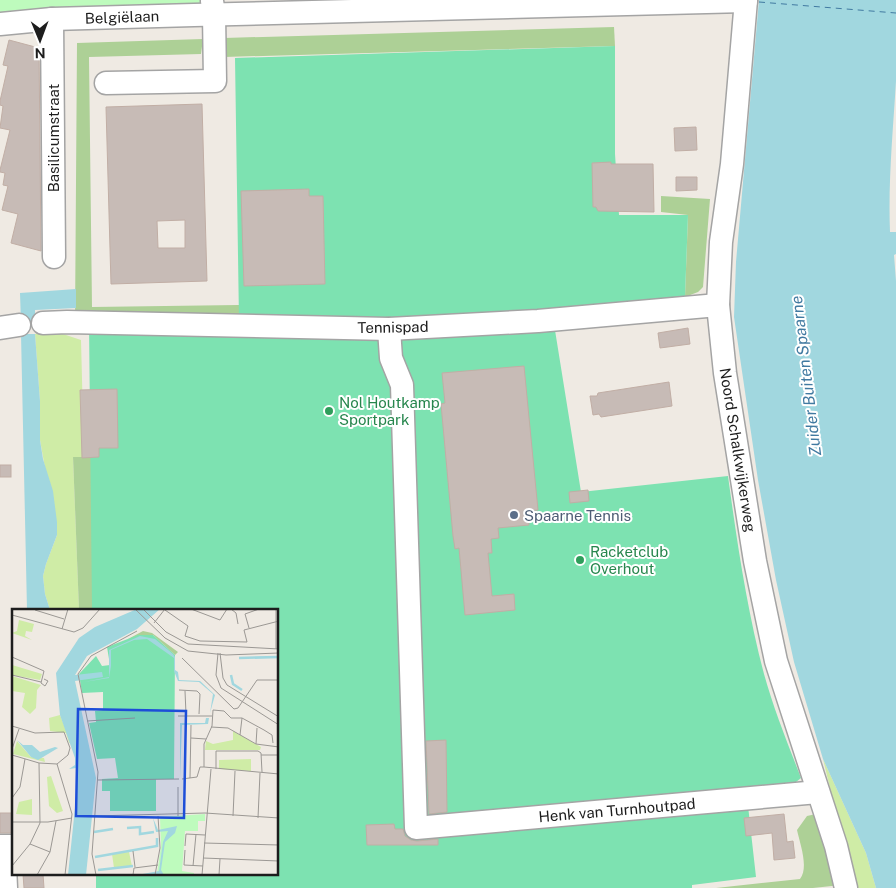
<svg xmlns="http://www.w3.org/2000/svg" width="896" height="888" viewBox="0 0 896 888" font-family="'Public Sans',sans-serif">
	<rect width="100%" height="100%" fill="#efeae3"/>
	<g fill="#cfeca6">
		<polygon points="60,333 81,340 84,457 73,457 79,610 50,610 45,594 43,576 46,564 57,535 40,440 40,401 35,334"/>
		<polygon points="823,759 866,853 876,888 854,888"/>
	</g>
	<g fill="#add096">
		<polygon points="614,27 615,46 224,57 224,38"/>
		<polygon points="203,39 201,54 89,57 92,307 238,305 333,302 375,311 75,322 77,43"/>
		<polygon points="661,196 710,199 703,287 698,292 685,297 688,215 661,212"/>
		<polygon points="73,457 94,457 100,610 79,610"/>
		<path d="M816 814 841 885 813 888H716L800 879C809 867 800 844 797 830L807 816Z"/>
	</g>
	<polygon fill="#befbbd" points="0,0 200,0 201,4 0,17"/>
	<path fill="#7de2b1" d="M615 46V154L619 215H688L685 297 554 324 581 492 728 476C737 542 747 610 764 674 774 710 788 744 801 778L796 782 746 788 756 877 692 885V888H96V874H278V610H92L89 323 239 321 235 58Z"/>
	<g fill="#a1d7df">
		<path d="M759 0H896C896 27 896 54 896 81 893 131 888 182 890 232H896V254L894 255 896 281V888H876L866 853 823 759 794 662 776 580 758 480 734 317 736 262Z"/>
		<polygon points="76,289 76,308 35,310 35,323 21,323 20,293"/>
		<polygon points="21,334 35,334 40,401 40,440 43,459 53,491 57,522 57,535 46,564 43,576 45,594 50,610 27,610"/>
	</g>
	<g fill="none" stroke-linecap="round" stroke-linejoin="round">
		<polyline stroke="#417aa1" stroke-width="1" stroke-dasharray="6 5" stroke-linecap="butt" points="759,2 896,13"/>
	</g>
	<g fill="#c7bbb6" stroke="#c1aea5" fill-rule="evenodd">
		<polygon points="9,40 39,48 41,251 11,243 18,214 2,210 8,186 3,185 5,173 0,172 0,170 10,130 0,128 3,106 0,105 0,101 8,66 3,65"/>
		<path d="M202 104 207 281 111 284 106 107ZM185 220V248H158L157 221Z"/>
		<polygon points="696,127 697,150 675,151 674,128"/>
		<polygon points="611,162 611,164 653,164 654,212 598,211 596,207 593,207 592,163"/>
		<polygon points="676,177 697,177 697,190 676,191"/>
		<polygon points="309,189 309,196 323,196 325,284 244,286 241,191"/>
		<polygon points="688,328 690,344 660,348 658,333"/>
		<polygon points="524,366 538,510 528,511 529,525 498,528 499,538 491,539 492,553 488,553 492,596 514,594 515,610 465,615 459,548 455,549 453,536 441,404 445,403 442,373"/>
		<polygon points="669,382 672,406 601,417 599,414 593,415 590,396 597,396 598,393"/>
		<polygon points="117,389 118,448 99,448 99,457 82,458 80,390"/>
		<rect x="0" y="465" width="11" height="12"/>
		<polygon points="588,490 589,501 570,503 569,492"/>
		<polygon points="446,740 447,812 429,814 426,741"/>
		<rect x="0" y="813" width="14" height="20"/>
		<polygon points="784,814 787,842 793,841 795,858 774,860 772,833 746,836 744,818"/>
		<polygon points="394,824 395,829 403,829 405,836 411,840 417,841 438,839 438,845 367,845 366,825"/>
		<polygon points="23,874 43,874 44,888 24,888"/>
	</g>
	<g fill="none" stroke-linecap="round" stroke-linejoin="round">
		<g stroke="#a4a4a4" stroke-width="25">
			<g id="minor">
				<polyline points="746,0 732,164 721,242 718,305 725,373 755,561 776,661 836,846 846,888"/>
				<polyline points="52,19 54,257"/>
				<polyline points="0,24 52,19 194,15 746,1"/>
				<polyline points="106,83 215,81 214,14 212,1"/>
				<polyline points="43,323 67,322 389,329 538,321 718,305"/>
				<polyline points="0,328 19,325"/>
				<polyline points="389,329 391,358 402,385 416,828 818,792"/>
				<polyline points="0,846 14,846"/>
				<polyline points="0,865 5,866 6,888"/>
			</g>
		</g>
		<use href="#minor" stroke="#fff" stroke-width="22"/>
	</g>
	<g fill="#2e9e5b" stroke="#fff" stroke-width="2">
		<circle cx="329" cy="411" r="5"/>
		<circle cx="580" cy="560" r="5"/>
	</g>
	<circle fill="#5c6f8a" stroke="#fff" stroke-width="2" cx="514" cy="515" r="5"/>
	<g text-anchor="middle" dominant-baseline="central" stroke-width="4" stroke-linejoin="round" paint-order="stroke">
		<g font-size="15" fill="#1d1d1d" stroke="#fff">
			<text transform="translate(122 17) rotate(-2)">Belgiëlaan</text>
			<text transform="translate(53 138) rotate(-90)">Basilicumstraat</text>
			<text transform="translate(393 327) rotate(-1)">Tennispad</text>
			<text transform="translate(738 450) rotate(81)">Noord Schalkwijkerweg</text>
			<text transform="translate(617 810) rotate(-5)">Henk van Turnhoutpad</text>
		</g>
		<g font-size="15" fill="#27864d" stroke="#fff" text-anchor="start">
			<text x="339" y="402">Nol Houtkamp<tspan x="339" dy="17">Sportpark</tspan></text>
			<text x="590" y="551">Racketclub<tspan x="590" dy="17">Overhout</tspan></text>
		</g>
		<g font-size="15" fill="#4e5e75" stroke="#fff" text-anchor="start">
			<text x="524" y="515">Spaarne Tennis</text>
		</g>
		<g font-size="16" font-style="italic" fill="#417aa1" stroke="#fff">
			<text transform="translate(806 376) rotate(-97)">Zuider Buiten Spaarne</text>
		</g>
	</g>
	<g transform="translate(12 609)">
		<rect width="266" height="266" fill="#efeae3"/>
		<path d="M7 11 22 15 20 23 14 22 13 27 20 31 0 24 5 22ZM0 56 30 65 28 71 0 66ZM0 67 29 76 25 81 24 99 18 105 10 98 13 84 0 82ZM48 106 59 134H57L54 124 38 122 37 109ZM221 122 249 138 248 141H193L194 132 201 135 221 131ZM5 132 19 148 32 149 33 153 1 145ZM239 150V162L207 160V151ZM39 167 51 202 45 204 37 197 35 168ZM20 190V206L4 205 7 193ZM117 243 120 257 102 259 100 245Z" fill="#cfeca6"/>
		<path d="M131 22 140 24 166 43 163 46 141 26 116 30Z" fill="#add096"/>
		<path d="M193 205V212H186V222H173L170 262 182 264V266L145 265 149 237 148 208Z" fill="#befbbd"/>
		<path d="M126 26H141L163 46 162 170H144V202H98V182H90V170L106 169 103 149 85 150 77 114 84 113 83 102 91 101V83L70 84 67 65 84 47 90 57 98 56 95 38Z" fill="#7de2b1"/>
		<path d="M125 0H148L125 20 75 47 63 66 90 63 91 68 63 72 84 169 74 266H56L65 180 64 159 57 160 63 156V149L48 106 44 64 67 29 83 18ZM128 27 143 30 161 45 163 48V61L166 63 167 71 188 72 203 86 198 104 201 85 187 73 166 72 162 62V49L135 30 122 31 99 41V57L97 69 72 73 97 68V41ZM194 109H197L196 115 170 116 168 169V114H193ZM5 131 11 136H20L28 143 43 138 46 139 26 151 19 148ZM141 209 146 221 165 217 163 224 153 233 149 261 152 266H125L147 262 151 233 156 222 144 223Z" fill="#a1d7df"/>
		<path fill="none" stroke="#a1d7df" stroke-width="2.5" d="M227 49 267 48M219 66 221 75 230 81M63 205 80 207M115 219 128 218V225L142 223M82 223 101 220M83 248 145 237V229M86 261 121 257"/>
		<path fill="none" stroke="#9b9894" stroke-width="1" d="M123 0 153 29 176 42 214 46 267 44M131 0 154 23 176 35 267 40M179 0 208 11 215 0M219 0 224 4 226 15M264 0V40M23 1 52 10M153 1 176 17 173 27 188 32 235 33 232 21 267 12M0 6 62 23 71 19 88 0M142 14 153 0M237 19 233 5 247 0M50 20 56 0M206 44 204 66 209 79 267 116M208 44 211 69 215 76 267 108M0 48 32 62 29 74 33 77 36 72 32 70M170 49 222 100 226 99 245 71H267M0 66 29 73M167 81 185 82 188 85 187 105M173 82 174 105M166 107H200M75 112 123 109M0 117 23 124 52 123 58 139 56 146 45 155 27 154 0 146M199 118 216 119 244 135M245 119 244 135 267 138M228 126 230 109M179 129 194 130M0 140 7 120M249 146H267M45 155 60 205 53 266M192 158V135L200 117 201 101 212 102 219 109H230L252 121 260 126 261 134M192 158 267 165M204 160V142H246L249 144 250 163M178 169 179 116M170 170 185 168 188 158H192M86 171 167 170M0 189 8 178 13 150M82 207 193 204 267 209M166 207V178M221 207 223 162M246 209 248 164M0 213H36L60 209M192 234 267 236M18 235 38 243M173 237 174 225 193 226M173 241 172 256 191 257M121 242 123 258M191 249 267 252M0 257 18 235 28 214 27 154M181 257 184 225M25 266 38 243 44 212M84 266 80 245 86 163 66 65 79 47 125 22M121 266 122 259 146 256M143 266 148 239 146 207M190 266 199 160M207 266 208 250"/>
		<path fill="#1d4ed8" fill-opacity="0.15" stroke="#1d4ed8" stroke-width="2.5" d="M66 100 174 102 172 209 64 207Z"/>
		<rect width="266" height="266" fill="none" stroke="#1d1d1d" stroke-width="2.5"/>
	</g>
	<g transform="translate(40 40) rotate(179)" stroke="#ffffff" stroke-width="4" paint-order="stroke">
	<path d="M0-4L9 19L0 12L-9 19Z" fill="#1d1d1d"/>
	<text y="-8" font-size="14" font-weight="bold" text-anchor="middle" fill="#1d1d1d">N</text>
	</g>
</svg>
